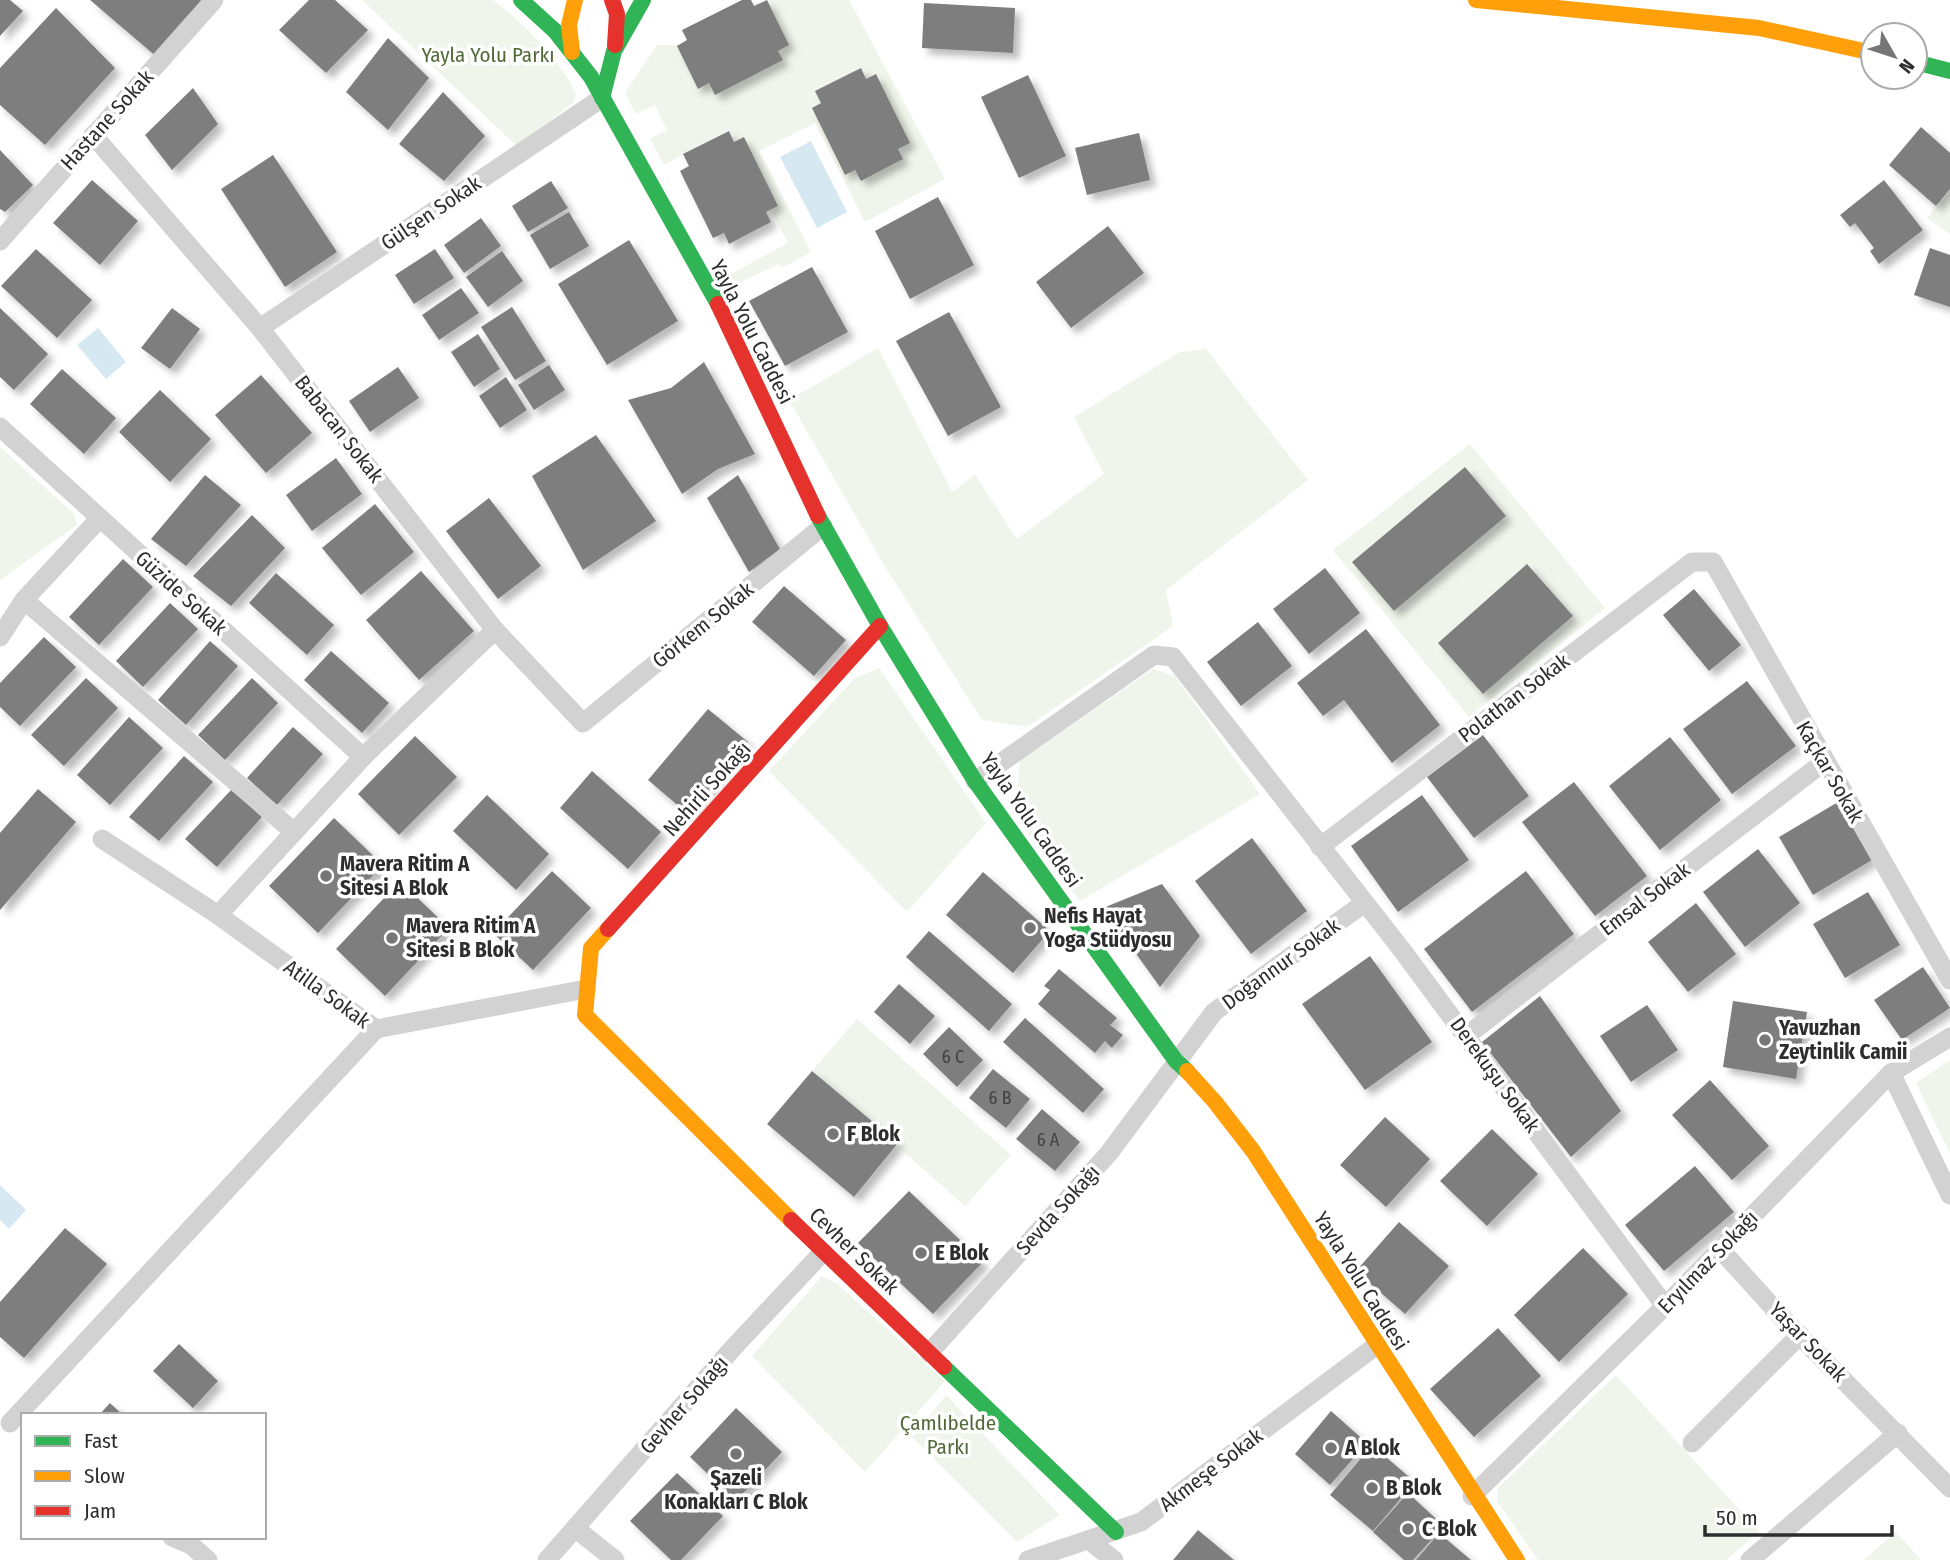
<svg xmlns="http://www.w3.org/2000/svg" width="1950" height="1560" viewBox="0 0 1950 1560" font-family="'Fira Sans Condensed',sans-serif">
	<defs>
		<filter id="shadow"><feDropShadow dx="6" dy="6" stdDeviation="3.5" flood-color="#0004"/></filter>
	</defs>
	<rect width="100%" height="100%" fill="#fff"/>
	<g fill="#f0f5eb">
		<path d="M362 0H493C526 26 558 56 576 94L574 102 517 146Z"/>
		<polygon points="770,0 849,0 945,179 865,222 815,123 759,151 811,252 782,268 779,264 730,287 725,277 788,243 729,130 664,165 650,139 667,130 655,105 636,114 625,93 657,45 680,45"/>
		<polygon points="1950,190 1950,234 1927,218"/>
		<polygon points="878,348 952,492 975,475 1017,539 1104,474 1074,417 1180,352 1206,349 1308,480 1166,590 1173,626 1027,727 982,720 881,560 789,400"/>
		<polygon points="1470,444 1605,608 1469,717 1333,550"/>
		<polygon points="0,447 74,514 77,525 0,580"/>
		<polygon points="879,668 986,823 907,912 769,771 855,678"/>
		<polygon points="1153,669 1175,676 1260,794 1080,901 1019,821 1023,816 1016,805 1020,761"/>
		<polygon points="857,1019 1011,1155 965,1206 812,1071"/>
		<polygon points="1950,1060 1950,1154 1916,1083"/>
		<polygon points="822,1276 836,1283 945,1381 865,1472 752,1356"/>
		<polygon points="1616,1375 1759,1531 1726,1560 1538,1560 1497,1501 1498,1488"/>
		<polygon points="946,1395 1060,1515 1017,1542 912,1437"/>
		<polygon points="1896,1532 1921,1560 1864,1560"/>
	</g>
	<g fill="#d6e8f2">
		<polygon points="811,141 847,212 817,228 780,157"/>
		<polygon points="98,328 126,362 106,379 77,345"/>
		<polygon points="0,1185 26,1210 9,1229 0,1220"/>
	</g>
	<g fill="#7e7e7e" filter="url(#shadow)">
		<polygon points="0,0 10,0 23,11 0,36"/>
		<polygon points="90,0 208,0 158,58"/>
		<polygon points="309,0 335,0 368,30 326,73 279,30"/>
		<polygon points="742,0 751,0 754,6 767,0 789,45 778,51 783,60 715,95 709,83 698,89 677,46 687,40 682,30"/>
		<polygon points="924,3 1015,8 1013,53 922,48"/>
		<polygon points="56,8 115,68 45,145 0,105 0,68"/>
		<polygon points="388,38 429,78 388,130 346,92"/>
		<polygon points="861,68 866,79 876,74 910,143 898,149 903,159 861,181 855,170 845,175 812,108 821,103 815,91"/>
		<polygon points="1028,75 1066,156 1019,178 981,97"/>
		<polygon points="193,88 218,124 172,170 145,135"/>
		<polygon points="443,92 485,136 444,181 399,144"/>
		<polygon points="1921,127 1950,153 1950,189 1936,206 1889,165"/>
		<polygon points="729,131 734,142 744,137 778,206 766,212 771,222 729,244 724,233 713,238 680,171 689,166 683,154"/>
		<polygon points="1139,133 1150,180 1087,195 1075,148"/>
		<polygon points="0,150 33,185 5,212 0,209"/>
		<polygon points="273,155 337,252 285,287 221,189"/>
		<polygon points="92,180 138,221 100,265 53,223"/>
		<polygon points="1884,180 1923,230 1879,264 1870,251 1874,248 1855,223 1850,227 1840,215"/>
		<polygon points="551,181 568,208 528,232 512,206"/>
		<polygon points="938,197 974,265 910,299 875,231"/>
		<polygon points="569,212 589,246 550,269 530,235"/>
		<polygon points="481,218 501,246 464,273 444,245"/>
		<polygon points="1108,226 1144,273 1071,328 1036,282"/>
		<polygon points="629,240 678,321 607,365 558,284"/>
		<polygon points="1930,248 1950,255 1950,307 1914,295"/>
		<polygon points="36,249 92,300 57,338 1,286"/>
		<polygon points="435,249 454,278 414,304 395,275"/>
		<polygon points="502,251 523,281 488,307 466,277"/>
		<polygon points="812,267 848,332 785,366 749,301"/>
		<polygon points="461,288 479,313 439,340 422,315"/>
		<polygon points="512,307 546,361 515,380 481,327"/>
		<polygon points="0,308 48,354 14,390 0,377"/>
		<polygon points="172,308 200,329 170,369 141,348"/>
		<polygon points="949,312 1001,407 948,436 896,341"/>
		<polygon points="478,334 500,369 474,387 451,352"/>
		<polygon points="704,362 755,454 718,469 682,494 628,400 671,388"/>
		<polygon points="549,365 565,390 534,410 518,385"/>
		<polygon points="398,367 419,398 370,432 349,401"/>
		<polygon points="62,369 116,418 84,454 30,404"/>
		<polygon points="261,375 312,433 266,473 215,415"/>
		<polygon points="506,377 527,410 500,428 479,396"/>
		<polygon points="160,390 211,439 170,482 119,432"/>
		<polygon points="596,435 656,521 583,570 532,476"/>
		<polygon points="336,458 362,494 312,531 286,495"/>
		<polygon points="1465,467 1506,516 1394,611 1352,562"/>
		<polygon points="205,475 241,505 186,566 151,539"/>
		<polygon points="738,475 780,549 749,572 707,498"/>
		<polygon points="489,498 541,566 498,599 446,531"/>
		<polygon points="375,504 414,552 361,595 322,548"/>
		<polygon points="252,515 285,548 231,606 193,576"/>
		<polygon points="123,559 153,587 99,645 69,617"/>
		<polygon points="1527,564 1573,616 1483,694 1438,643"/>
		<polygon points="1325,568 1360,613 1309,654 1273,609"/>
		<polygon points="421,571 474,631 419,680 366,620"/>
		<polygon points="276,573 334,625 307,655 249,603"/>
		<polygon points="784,586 846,640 814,676 752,622"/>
		<polygon points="1694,589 1741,645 1709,671 1663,615"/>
		<polygon points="170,603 198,629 143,687 116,661"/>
		<polygon points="1258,622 1292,666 1241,706 1207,662"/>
		<polygon points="1366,629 1440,725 1392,763 1344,700 1323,716 1297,683"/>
		<polygon points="44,637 76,667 20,726 0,707 0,683"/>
		<polygon points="210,641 238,666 186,725 158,700"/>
		<polygon points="331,651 389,703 362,733 304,680"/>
		<polygon points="86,678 118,708 64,766 31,735"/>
		<polygon points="252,678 278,703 225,760 198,735"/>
		<polygon points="1747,681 1796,746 1732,794 1683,729"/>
		<polygon points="708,709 748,742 688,814 648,780"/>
		<polygon points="129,717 163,748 110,805 77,775"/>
		<polygon points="293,727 323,754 277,805 247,778"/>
		<polygon points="1483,735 1529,796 1474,838 1427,777"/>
		<polygon points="415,736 457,777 399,835 358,794"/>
		<polygon points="1670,737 1721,800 1660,850 1609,786"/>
		<polygon points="184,756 213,782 159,841 129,817"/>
		<polygon points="592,771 661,832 628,869 560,808"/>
		<polygon points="1574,782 1647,876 1595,916 1522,822"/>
		<polygon points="38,789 76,822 0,910 0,833"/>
		<polygon points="232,789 262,817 217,867 185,839"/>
		<polygon points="487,795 549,854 516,890 453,831"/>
		<polygon points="1422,795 1469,860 1398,912 1351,846"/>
		<polygon points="1838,802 1872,860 1813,895 1779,837"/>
		<polygon points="334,818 383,865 318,933 269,886"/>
		<polygon points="1252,838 1307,911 1251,954 1195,881"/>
		<polygon points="1758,849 1800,903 1745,947 1703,892"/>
		<polygon points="552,871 591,908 533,970 493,933"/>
		<polygon points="1526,871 1574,934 1472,1012 1424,949"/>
		<polygon points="983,872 1050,931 1013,973 946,915"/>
		<polygon points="400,881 449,928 385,996 336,949"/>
		<polygon points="1162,884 1200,936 1160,987 1103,908"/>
		<polygon points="1868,892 1900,945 1845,978 1813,924"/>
		<polygon points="1696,903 1736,954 1688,992 1648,942"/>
		<polygon points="929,931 1012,1004 989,1031 906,957"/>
		<polygon points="1370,956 1432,1042 1365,1090 1302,1004"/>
		<polygon points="1923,967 1950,1008 1902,1040 1874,1000"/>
		<polygon points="1059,969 1117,1018 1110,1025 1123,1035 1112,1048 1105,1041 1095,1053 1038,1004 1050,990 1044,986"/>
		<polygon points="899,984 935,1016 910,1044 874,1012"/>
		<polygon points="1540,996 1621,1111 1571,1157 1482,1042"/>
		<polygon points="1733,1001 1807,1012 1796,1079 1723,1067"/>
		<polygon points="1647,1005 1678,1050 1631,1082 1600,1036"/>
		<polygon points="1025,1018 1104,1089 1083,1113 1003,1042"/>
		<polygon points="949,1027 983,1060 957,1087 923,1054"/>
		<polygon points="993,1069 1030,1099 1006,1128 969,1098"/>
		<polygon points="812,1071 898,1143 854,1197 767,1124"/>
		<polygon points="1710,1080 1769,1146 1732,1180 1672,1115"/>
		<polygon points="1042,1109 1080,1142 1055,1171 1016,1139"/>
		<polygon points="1385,1117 1430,1159 1386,1207 1340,1165"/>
		<polygon points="1492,1129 1538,1174 1487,1226 1440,1181"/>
		<polygon points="1695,1166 1734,1212 1664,1271 1625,1225"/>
		<polygon points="909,1191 983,1262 933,1314 858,1243"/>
		<polygon points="1399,1222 1449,1266 1405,1314 1356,1271"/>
		<polygon points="65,1228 107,1264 24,1358 0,1337 0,1302"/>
		<polygon points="1583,1248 1628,1294 1559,1362 1514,1315"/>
		<polygon points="1498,1328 1541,1376 1474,1437 1430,1389"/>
		<polygon points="179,1344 218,1381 193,1408 153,1371"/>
		<polygon points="110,1403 123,1415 99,1415"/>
		<polygon points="736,1408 782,1452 736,1501 690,1457"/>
		<polygon points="1331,1411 1367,1443 1330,1485 1295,1454"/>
		<polygon points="1372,1445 1415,1482 1373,1531 1330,1495"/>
		<polygon points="677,1473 723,1516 681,1560 671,1560 630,1521"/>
		<polygon points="1408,1493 1444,1526 1413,1560 1404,1560 1373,1532"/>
		<polygon points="1198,1530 1234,1560 1173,1560"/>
		<polygon points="1439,1533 1471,1560 1416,1560"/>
	</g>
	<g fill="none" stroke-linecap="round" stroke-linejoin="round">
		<g stroke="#d2d2d2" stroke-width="19">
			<polyline points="93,135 260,328 495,630 583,723 823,526"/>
			<polyline points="0,241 214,0"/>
			<polyline points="260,328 602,98"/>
			<polyline points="0,427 363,757"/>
			<polyline points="24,600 294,832"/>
			<polyline points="0,637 24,600 99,519"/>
			<polyline points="975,781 1154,655 1173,657 1402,950 1665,1306"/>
			<polyline points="102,839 218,915 376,1029 586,989"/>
			<polyline points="1320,847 1692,562 1713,562 1950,980"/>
			<polyline points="218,915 363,757 495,630"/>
			<polyline points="1466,1036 1824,762"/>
			<polyline points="1891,1073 1950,1195"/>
			<polyline points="1720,1249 1789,1325 1950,1488"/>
			<polyline points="929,1353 1109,1153 1214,1012 1363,904"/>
			<polyline points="10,1423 376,1029"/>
			<polyline points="1692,1443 1800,1335"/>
			<polyline points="1472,1496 1665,1306 1891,1073 1950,1037"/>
			<polyline points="575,1528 615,1560"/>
			<polyline points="172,1537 191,1545 208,1560"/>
			<polyline points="1090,1541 1114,1560"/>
			<polyline points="547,1560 733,1348 823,1252"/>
			<polyline points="1028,1560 1141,1522 1377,1345"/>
			<polyline points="1750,1560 1898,1433"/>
		</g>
		<g stroke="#30b455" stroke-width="16">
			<polyline points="521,0 555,31 591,77 718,304"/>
			<polyline points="1915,62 1950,71"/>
			<polyline points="602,98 614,51 643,0"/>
			<polyline points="818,516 880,626 975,781 1176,1061 1187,1071"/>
			<polyline points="944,1367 1116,1532"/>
		</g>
		<g stroke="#ff9f0a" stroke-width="16">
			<polyline points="1476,0 1759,28 1873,53"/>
			<polyline points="572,52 569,25 575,0"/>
			<polyline points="608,929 591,948 585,1015 791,1220"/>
			<polyline points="1187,1071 1215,1102 1253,1151 1517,1560"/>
		</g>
		<g stroke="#e5322d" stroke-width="16">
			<polyline points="612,0 617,14 615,45"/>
			<polyline points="718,304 818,516"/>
			<polyline points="608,929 880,626"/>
			<polyline points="791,1220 944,1367"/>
		</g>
	</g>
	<g fill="#767676" stroke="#fff" stroke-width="2.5">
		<circle cx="326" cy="876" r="7"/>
		<circle cx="1030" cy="928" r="7"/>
		<circle cx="392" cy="938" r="7"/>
		<circle cx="1765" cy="1040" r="7"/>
		<circle cx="833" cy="1134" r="7"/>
		<circle cx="921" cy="1253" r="7"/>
		<circle cx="1331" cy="1448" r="7"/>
		<circle cx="736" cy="1454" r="7"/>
		<circle cx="1372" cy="1488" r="7"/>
		<circle cx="1408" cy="1529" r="7"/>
	</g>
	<g text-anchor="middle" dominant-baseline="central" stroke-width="7" stroke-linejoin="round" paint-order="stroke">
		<g font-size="18" fill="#414141">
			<text x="953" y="1057">6 C</text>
			<text x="1000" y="1098">6 B</text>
			<text x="1048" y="1140">6 A</text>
		</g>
		<g font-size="21" fill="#526b39" stroke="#fff">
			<text x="488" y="55">Yayla Yolu Parkı</text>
			<text x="948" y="1423">Çamlıbelde<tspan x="948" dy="24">Parkı</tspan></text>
		</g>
		<g font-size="21" fill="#2d2d2d" stroke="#fff">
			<text transform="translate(107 120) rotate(-48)">Hastane Sokak</text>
			<text transform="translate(431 213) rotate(-34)">Gülşen Sokak</text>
			<text transform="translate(752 332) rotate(63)">Yayla Yolu Caddesi</text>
			<text transform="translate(339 429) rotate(52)">Babacan Sokak</text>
			<text transform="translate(181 593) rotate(42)">Güzide Sokak</text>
			<text transform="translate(703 625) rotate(-39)">Görkem Sokak</text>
			<text transform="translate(1514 698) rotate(-37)">Polathan Sokak</text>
			<text transform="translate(1830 772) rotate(60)">Kaçkar Sokak</text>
			<text transform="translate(707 789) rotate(-48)">Nehirli Sokağı</text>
			<text transform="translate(1031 820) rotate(55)">Yayla Yolu Caddesi</text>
			<text transform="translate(1645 899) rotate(-37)">Emsal Sokak</text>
			<text transform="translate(1281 964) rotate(-36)">Doğannur Sokak</text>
			<text transform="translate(327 994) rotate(36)">Atilla Sokak</text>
			<text transform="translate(1495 1075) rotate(54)">Derekuşu Sokak</text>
			<text transform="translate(1058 1210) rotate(-48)">Sevda Sokağı</text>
			<text transform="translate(854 1251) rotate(44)">Cevher Sokak</text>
			<text transform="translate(1708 1262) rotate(-46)">Eryılmaz Sokağı</text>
			<text transform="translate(1361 1281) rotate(58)">Yayla Yolu Caddesi</text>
			<text transform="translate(1808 1342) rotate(46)">Yaşar Sokak</text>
			<text transform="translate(684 1405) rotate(-49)">Gevher Sokağı</text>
			<text transform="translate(1211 1470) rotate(-37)">Akmeşe Sokak</text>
		</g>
		<g font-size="21" font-weight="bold" fill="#2d2d2d" stroke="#fff" text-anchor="start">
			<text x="340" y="864">Mavera Ritim A<tspan x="340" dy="24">Sitesi A Blok</tspan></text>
			<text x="1044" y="916">Nefis Hayat<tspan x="1044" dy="24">Yoga Stüdyosu</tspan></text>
			<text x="406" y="926">Mavera Ritim A<tspan x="406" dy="24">Sitesi B Blok</tspan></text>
			<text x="1779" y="1028">Yavuzhan<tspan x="1779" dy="24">Zeytinlik Camii</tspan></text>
			<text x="847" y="1134">F Blok</text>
			<text x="935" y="1253">E Blok</text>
			<text x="1345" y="1448">A Blok</text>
			<text x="736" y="1478" text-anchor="middle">Şazeli<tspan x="736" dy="24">Konakları C Blok</tspan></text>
			<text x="1386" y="1488">B Blok</text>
			<text x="1422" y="1529">C Blok</text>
		</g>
	</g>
	<rect x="21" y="1413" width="245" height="126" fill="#ffffff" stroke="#ababab" stroke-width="2"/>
	<rect x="35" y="1436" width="35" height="10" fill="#30b455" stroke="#ababab" stroke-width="2"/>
	<text x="84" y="1448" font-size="21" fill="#2d2d2d">Fast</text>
	<rect x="35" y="1471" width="35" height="10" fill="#ff9f0a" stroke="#ababab" stroke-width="2"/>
	<text x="84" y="1483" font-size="21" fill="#2d2d2d">Slow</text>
	<rect x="35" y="1506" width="35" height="10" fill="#e5322d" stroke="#ababab" stroke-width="2"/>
	<text x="84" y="1518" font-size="21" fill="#2d2d2d">Jam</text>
	<g transform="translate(1894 56) rotate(129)"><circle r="33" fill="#ffffff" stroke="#ababab" stroke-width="2"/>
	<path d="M0-5L12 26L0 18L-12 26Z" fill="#767676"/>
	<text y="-10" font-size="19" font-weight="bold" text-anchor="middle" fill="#2d2d2d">N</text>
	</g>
	<path d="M1705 1525v10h187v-10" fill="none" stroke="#2d2d2d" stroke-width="3.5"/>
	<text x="1716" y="1525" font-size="21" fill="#2d2d2d" stroke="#ffffff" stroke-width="5" paint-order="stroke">50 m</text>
</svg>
